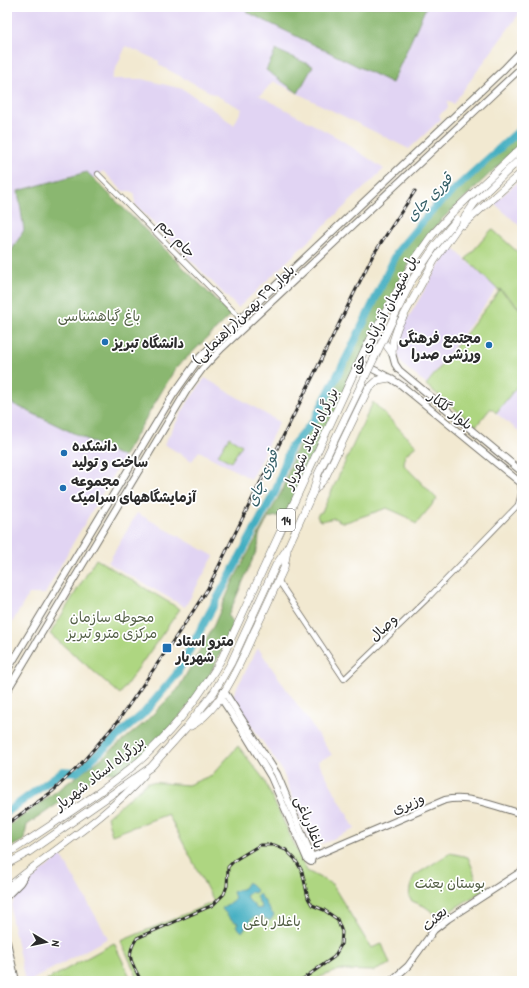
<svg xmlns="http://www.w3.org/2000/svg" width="529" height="988" viewBox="0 0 529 988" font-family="'Patrick Hand','Playpen Sans Arabic',sans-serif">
	<rect width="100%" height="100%" fill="#fff"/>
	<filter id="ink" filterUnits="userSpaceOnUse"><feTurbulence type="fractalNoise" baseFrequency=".025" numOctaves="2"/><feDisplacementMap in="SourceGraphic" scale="8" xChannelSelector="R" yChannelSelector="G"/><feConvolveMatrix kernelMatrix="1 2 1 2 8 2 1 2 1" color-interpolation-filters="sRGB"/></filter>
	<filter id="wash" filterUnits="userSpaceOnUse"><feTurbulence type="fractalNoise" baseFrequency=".012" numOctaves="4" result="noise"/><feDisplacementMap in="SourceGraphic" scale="16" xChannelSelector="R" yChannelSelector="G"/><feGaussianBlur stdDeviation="0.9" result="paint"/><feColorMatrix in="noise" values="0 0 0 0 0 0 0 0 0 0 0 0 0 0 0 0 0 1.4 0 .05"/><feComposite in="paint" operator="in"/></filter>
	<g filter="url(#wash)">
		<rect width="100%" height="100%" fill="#f2e9d1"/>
		<g fill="#e1d4f3" fill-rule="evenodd">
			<path d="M7 7H522V10L453 104 447 101 448 108 439 115 441 119 409 149 273 81 261 95 257 94 340 139 384 169 238 308 135 204V195L131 191H123L103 171 93 178 231 315 175 369 69 550 45 594H29L7 631ZM126 46 159 61V65L242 109 234 125 204 103 183 89 142 79H111Z"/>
			<polygon points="519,181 522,183 522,228 494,203"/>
			<polygon points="453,248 497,289 426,384 404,366 398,356 398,342 403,327 439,265"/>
			<polygon points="205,378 279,422 251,479 199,451 192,461 164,444 188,402"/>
			<polygon points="522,380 522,434 496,413"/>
			<polygon points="137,513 214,556 185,607 108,563"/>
			<polygon points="258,648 332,755 318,761 355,829 321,844 309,840 282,770 232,697"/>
			<polygon points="61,855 108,938 30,981 25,981 11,916 12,905 15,897 21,889"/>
		</g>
		<g fill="#aed681" stroke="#6c8056">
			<polygon points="492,229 522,256 522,310 500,289 498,290 466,259"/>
			<polygon points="500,290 522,311 522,380 496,413 491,408 476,426 426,385"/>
			<polygon points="373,402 416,446 405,455 404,465 437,499 416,524 405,516 387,508 346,522 342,522 334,518 322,521 319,520 317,516 319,513 322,512"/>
			<polygon points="229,437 242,445 231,462 218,455"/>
			<polygon points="96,559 180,609 120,694 50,634"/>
			<polygon points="238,746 263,778 307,871 332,884 371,948 382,944 390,964 374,971 339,970 320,977 316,981 139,981 121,941 214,902 168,814 112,835 107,817 148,782 188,785 212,775"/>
			<path d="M450 853 468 857C471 865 475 872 475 881L489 887 437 919 431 911 424 906 412 901 409 897 410 888 414 876Z"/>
			<polygon points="114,943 132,981 45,981"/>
		</g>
		<g fill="#8ab76f" stroke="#5a714d">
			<polygon points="245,7 426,7 392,83 247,12"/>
			<polygon points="276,50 313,66 298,93 266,70"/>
			<polygon points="522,130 522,143 439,222 413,256 287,514 268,518 259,536 258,547 228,616 234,625 207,680 177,720 150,749 119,774 104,772 27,825 24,840 7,849 7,827 98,761 143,724 178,689 214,625 233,581 284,487 294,454 311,429 402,249 433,212"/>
			<polygon points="87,172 231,315 175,369 123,457 7,401 7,258 24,230 18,191"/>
		</g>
		<path fill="#43aec1" stroke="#376c76" d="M248 882 257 891 255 893 251 892 246 896C249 902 254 904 257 909L262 908 256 896 259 894C266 901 267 908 274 915L270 921C262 916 259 915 251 919L248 924 242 932 236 926 238 923 232 920 222 909C225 903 232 905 235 898L233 892 244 888Z"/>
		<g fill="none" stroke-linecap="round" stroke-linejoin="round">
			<polyline stroke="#43aec1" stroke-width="8" points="7,812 63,771 77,772 144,713 176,675 276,490 290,448 313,422 351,349 398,251 432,210 522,128"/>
		</g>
	</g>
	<g filter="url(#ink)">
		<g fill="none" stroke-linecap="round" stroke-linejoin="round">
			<g stroke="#716e65" stroke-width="6">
				<g id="minor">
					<polyline points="98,174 240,318"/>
					<polyline points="518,505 521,493 520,483"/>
					<polyline points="278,580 344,679 428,598 518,505 522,503"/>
				</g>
			</g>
			<g stroke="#716e65" stroke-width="8">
				<g id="major">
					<polyline points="392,353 395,364 399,370 522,472"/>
					<polyline points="359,362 390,378 401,385 522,484"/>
					<polyline points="7,671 173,395 200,357 504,69 522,50"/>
					<polyline points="7,691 187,390 203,368 222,348 522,67"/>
					<polyline points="224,691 277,774 312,857 311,862"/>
					<polyline points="221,698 243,731 271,777 307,859 309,861"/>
					<path d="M307 859 445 800C470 795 498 807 522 814"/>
					<polyline points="7,896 20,883 25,875"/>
					<polyline points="7,942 16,981"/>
					<polyline points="7,965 10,981"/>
					<polyline points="391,981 408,966 434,930 448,919 522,871"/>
				</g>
			</g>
			<g stroke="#716e65" stroke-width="8">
				<g id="highway">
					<polyline points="473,204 522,157"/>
					<polyline points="463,225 522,172"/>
					<polyline points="371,338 374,336 381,338 392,353"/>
					<polyline points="392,353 393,341 398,326 434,261 476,201"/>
					<path d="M191 726C222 709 241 661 255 630 265 610 274 589 284 568L287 551"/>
					<path d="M7 854C38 834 68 814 98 793 116 780 134 767 150 751 179 723 202 693 222 658L364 351 413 262 432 235 451 214 522 147"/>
					<polyline points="7,864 29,852 151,767 185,729 214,692 231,663 276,565 287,549 313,492 325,478 368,389 378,380 390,378"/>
					<path d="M7 888C52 850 104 820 144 775"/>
				</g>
			</g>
			<use href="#minor" stroke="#fff" stroke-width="4.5"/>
			<use href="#major" stroke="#fff" stroke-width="6"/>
			<use href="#highway" stroke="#fff" stroke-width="7"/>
			<g stroke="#2b2b2b" stroke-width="3">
				<g id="rail">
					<polyline points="7,824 53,791 79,766 118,721 188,619 208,588 373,255 415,191"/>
					<path d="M141 981C133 963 124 957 137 938L213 905 224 894 227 886 228 867 235 860 260 845H274L286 850 295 859 302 871 308 898 312 905 324 910 337 919 342 932 341 945 334 957 300 981"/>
				</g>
			</g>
			<use href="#rail" stroke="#fff" stroke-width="1.5" stroke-dasharray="4.5" stroke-linecap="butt"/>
			<g stroke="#716e65" stroke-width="8" stroke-linecap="butt">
				<polyline id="highway-bridge" points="313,492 318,474 412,280 435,246 457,219"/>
			</g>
			<use href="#highway-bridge" stroke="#fff" stroke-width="7"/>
		</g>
	</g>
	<g fill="#1f6fb2" stroke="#fff" stroke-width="1.5">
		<circle cx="105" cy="342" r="4"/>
		<circle cx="489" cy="345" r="4"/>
		<circle cx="64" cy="453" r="4"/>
		<circle cx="63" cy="488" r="4"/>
		<rect x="162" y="643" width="10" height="10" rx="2"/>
	</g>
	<g text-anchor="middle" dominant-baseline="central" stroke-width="3.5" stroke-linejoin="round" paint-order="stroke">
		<rect fill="#fff" stroke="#6b6b6b" stroke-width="1" x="277" y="509" width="18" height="22" rx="3"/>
		<g font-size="13" font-weight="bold" fill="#2b2b2b">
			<text x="286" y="520">14</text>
		</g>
		<g font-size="14" fill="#2b2b2b" stroke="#fff">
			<text transform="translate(177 238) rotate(46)">جام جم</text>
			<text transform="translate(243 314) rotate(-44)">بلوار ٢٩ بهمن(راهنمایی)</text>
			<text transform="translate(383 314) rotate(-63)">پل شهیدان آذرآبادی حق</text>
			<text transform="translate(451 410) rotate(39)">بلوار گلکار</text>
			<text transform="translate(310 438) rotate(-65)">بزرگراه استاد شهریار</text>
			<text transform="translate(383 627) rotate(-44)">وصال</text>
			<text transform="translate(99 773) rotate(-38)">بزرگراه استاد شهریار</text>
			<text transform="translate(408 803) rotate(-23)">وزیری</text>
			<text transform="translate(310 822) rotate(68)">باغلارباغی</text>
			<text transform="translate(434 918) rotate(-43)">بعثت</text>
		</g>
		<g font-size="14" fill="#525e45" stroke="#fff">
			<text x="99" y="315">باغ گیاهشناسی</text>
			<text x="112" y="616">محوطه سازمان<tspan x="112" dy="16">مرکزی مترو تبریز</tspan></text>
			<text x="450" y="882">بوستان بعثت</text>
			<text x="272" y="920">باغلار باغی</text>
		</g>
		<g font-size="14" font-weight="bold" fill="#2b2b2b" stroke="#fff" text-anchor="start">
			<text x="481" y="337" text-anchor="end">مجتمع فرهنگی<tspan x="481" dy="16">ورزشی صدرا</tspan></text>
			<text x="113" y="342">دانشگاه تبریز</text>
			<text x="72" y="445">دانشکده<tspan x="72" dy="16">ساخت و تولید</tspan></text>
			<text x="71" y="480">مجموعه<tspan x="71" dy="16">آزمایشگاههای سرامیک</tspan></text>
			<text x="176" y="640">مترو استاد<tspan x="176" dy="16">شهریار</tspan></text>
		</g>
		<g font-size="15" font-style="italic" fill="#355f67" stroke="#fff">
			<text transform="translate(429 197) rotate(-46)">قوری چای</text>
			<text transform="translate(262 478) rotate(-67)">قوری چای</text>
		</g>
	</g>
	<rect width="529" height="988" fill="none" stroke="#fff" stroke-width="24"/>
	<g transform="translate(46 942) rotate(99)" stroke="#ffffff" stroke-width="3" paint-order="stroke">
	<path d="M0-3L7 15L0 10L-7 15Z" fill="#2b2b2b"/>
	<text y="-6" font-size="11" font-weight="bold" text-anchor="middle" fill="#2b2b2b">N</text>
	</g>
</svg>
